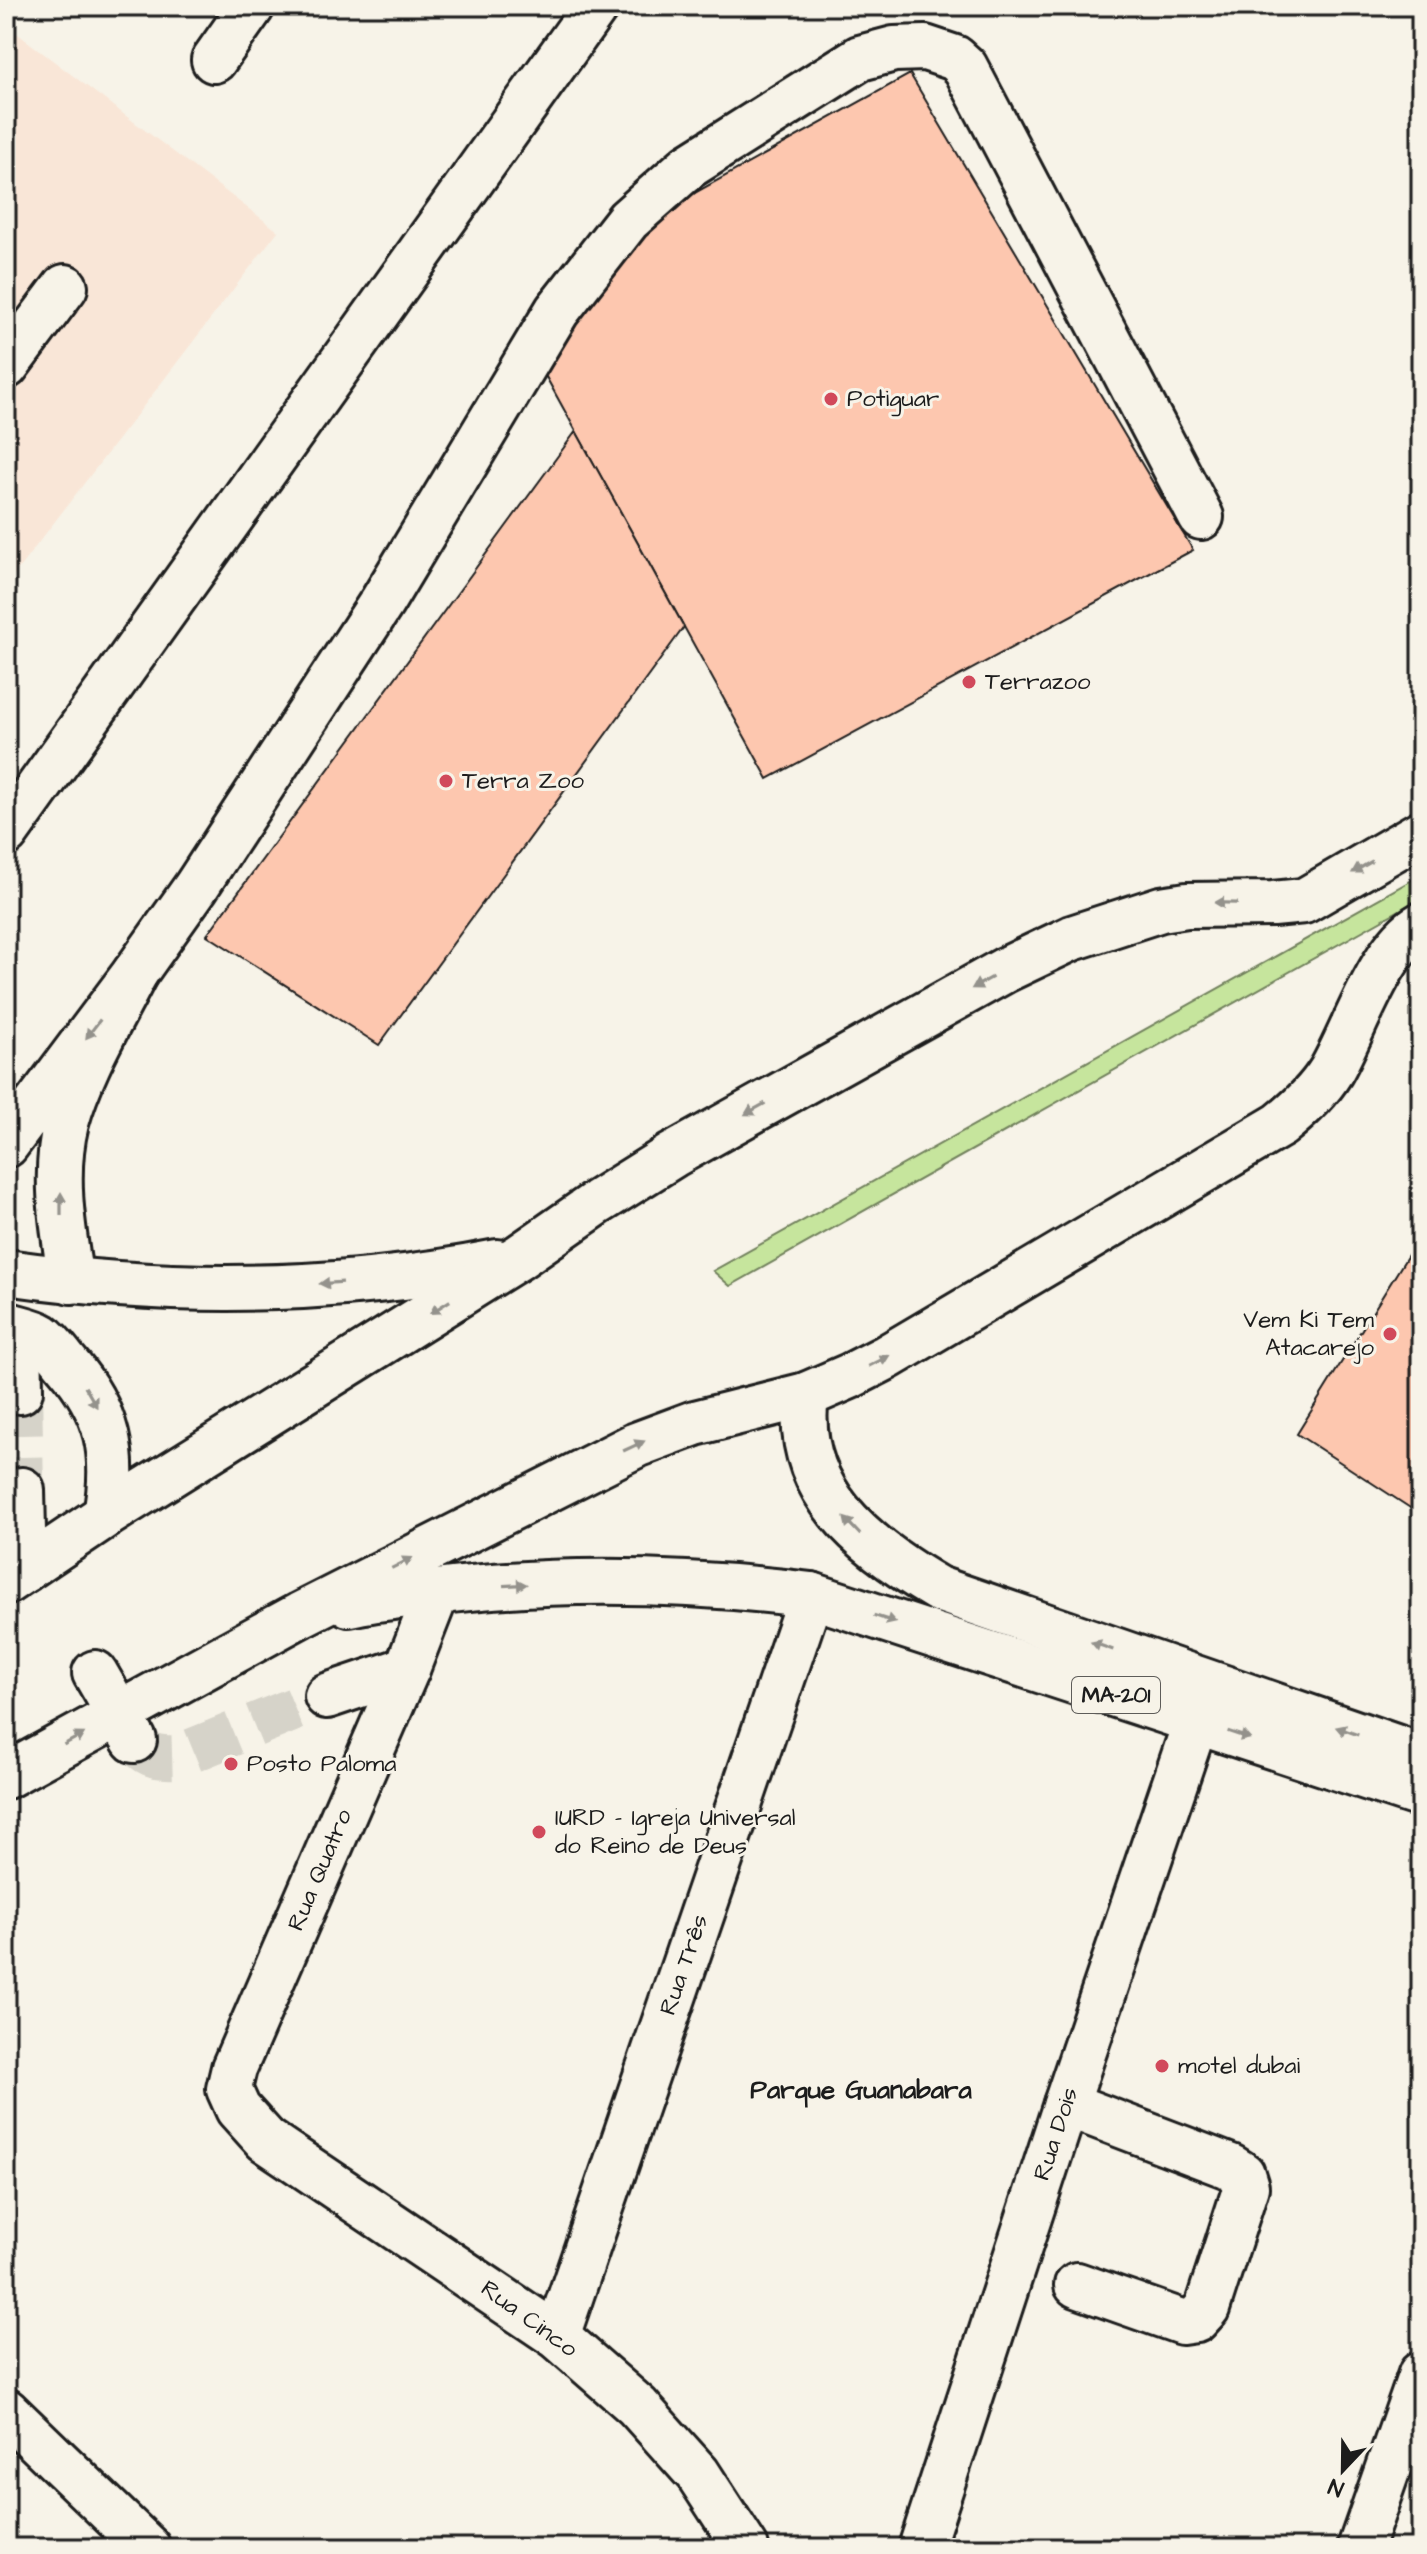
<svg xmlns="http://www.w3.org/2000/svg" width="1427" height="2554" viewBox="0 0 1427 2554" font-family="'Architects Daughter',sans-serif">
	<rect width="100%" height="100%" fill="#f7f3e8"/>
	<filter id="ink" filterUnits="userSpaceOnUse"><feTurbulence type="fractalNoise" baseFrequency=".0125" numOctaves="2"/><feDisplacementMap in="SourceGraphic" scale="16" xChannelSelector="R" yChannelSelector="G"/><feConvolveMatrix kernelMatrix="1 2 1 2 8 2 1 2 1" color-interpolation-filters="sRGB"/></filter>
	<g filter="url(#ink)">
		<polygon fill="#f9e6d7" points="6,25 278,231 6,585"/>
		<polygon fill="#c6e59d" stroke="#71805c" stroke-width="2" points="1421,875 1421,898 730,1286 713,1271"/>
		<g fill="#fdc7af" stroke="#1c1c1c" stroke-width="2">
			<polygon points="910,74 1193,550 768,779 540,366 644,221"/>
			<polygon points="576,431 684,627 379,1045 207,935"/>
			<polygon points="1421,1234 1421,1515 1297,1434"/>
		</g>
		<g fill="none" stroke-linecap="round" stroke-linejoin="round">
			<g stroke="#d6d3c9" stroke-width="44" stroke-dasharray="44 22" stroke-linecap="butt">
				<polyline points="20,1391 22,1490"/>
				<path d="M134 1740C147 1756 156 1758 176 1757L327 1696"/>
			</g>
			<g stroke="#1c1c1c" stroke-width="50">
				<g id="minor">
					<polyline points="214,60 252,6"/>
					<polyline points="6,366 65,287"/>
					<polyline points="6,833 596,6"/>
					<polyline points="135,973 196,887 382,602 557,311 628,220 689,166 860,58 894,49 925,48 955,58 965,67 1201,517"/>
					<path d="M6 1145 135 973C111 1021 80 1071 66 1123 53 1175 63 1230 71 1281"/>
					<polyline points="19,1329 20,1391"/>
					<polyline points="22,1490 24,1570"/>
					<polyline points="437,1592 407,1669 234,2068 229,2089 238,2109 266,2140 557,2336 637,2406 698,2474 746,2548"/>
					<polyline points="95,1673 134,1740"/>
					<polyline points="327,1696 407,1669"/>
					<polyline points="1066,2104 1231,2167 1242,2174 1246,2187 1207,2308 1196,2320 1182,2322 1077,2285"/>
					<polyline points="557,2336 811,1595"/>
					<polyline points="6,2411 148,2548"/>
					<polyline points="921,2548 1066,2104 1196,1721"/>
					<polyline points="1360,2548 1421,2374"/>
				</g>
			</g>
			<g stroke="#1c1c1c" stroke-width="50">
				<g id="major">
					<path d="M6 1272C169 1295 335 1294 497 1262"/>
					<path d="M6 1324C17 1328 32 1330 42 1336 51 1342 60 1356 67 1364 108 1411 117 1455 106 1515"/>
					<path d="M806 1395C793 1490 864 1546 938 1589L1421 1756"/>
					<polyline points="6,1582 106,1515 519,1257 598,1202 673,1155 1005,970 1072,938 1161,909 1187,905 1273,904 1304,901 1421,833"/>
					<path d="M349 1604C374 1598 401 1596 427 1593 557 1576 682 1579 811 1595L1421 1795"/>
					<path d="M6 1776 300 1615 636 1445 695 1423 806 1395 850 1376 887 1357 1280 1125C1300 1109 1318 1092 1331 1071 1355 1030 1380 948 1421 925"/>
				</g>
			</g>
			<use href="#minor" stroke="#f7f3e8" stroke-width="44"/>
			<use href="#major" stroke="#f7f3e8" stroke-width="44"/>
		</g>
		<defs><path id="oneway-solid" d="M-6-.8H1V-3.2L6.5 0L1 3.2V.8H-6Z" transform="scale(2)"/></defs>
		<g fill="#94928c">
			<use href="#oneway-solid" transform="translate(1362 867) rotate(150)"/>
			<use href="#oneway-solid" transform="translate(1226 903) rotate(-179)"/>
			<use href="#oneway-solid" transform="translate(982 983) rotate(151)"/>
			<use href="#oneway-solid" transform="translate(93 1029) rotate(127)"/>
			<use href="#oneway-solid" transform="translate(755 1109) rotate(151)"/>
			<use href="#oneway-solid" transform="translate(61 1204) rotate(-90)"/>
			<use href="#oneway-solid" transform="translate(331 1283) rotate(176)"/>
			<use href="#oneway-solid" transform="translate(440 1307) rotate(148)"/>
			<use href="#oneway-solid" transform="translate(879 1361) rotate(-27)"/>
			<use href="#oneway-solid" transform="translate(91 1397) rotate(60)"/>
			<use href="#oneway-solid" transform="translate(634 1446) rotate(-25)"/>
			<use href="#oneway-solid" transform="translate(852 1526) rotate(-133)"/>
			<use href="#oneway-solid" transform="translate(402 1563) rotate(-27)"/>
			<use href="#oneway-solid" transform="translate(515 1585) rotate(-3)"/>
			<use href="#oneway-solid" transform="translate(885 1619) rotate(18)"/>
			<use href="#oneway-solid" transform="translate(1102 1646) rotate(-161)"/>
			<use href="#oneway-solid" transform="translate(1347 1731) rotate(-161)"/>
			<use href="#oneway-solid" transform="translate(1239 1735) rotate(18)"/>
			<use href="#oneway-solid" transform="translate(74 1739) rotate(-29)"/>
		</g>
	</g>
	<g fill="#d1495b" stroke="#f7f3e8" stroke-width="3">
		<circle cx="831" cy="399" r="8"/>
		<circle cx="969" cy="682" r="8"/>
		<circle cx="446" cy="781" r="8"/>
		<circle cx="1390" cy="1334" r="8"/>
		<circle cx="231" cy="1764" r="8"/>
		<circle cx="539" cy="1832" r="8"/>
		<circle cx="1162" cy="2066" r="8"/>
	</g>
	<g text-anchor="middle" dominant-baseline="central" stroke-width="6" stroke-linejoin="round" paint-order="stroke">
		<rect fill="#f7f3e8" stroke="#5e5c59" stroke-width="2" x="1072" y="1677" width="88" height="36" rx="6"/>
		<g font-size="22" font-weight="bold" fill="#1c1c1c">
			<text x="1116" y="1695">MA-201</text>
		</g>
		<g font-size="24" fill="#1c1c1c" stroke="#f7f3e8" text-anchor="start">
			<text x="847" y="399">Potiguar</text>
			<text x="985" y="682">Terrazoo</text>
			<text x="462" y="781">Terra Zoo</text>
			<text x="1374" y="1320" text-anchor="end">Vem Ki Tem<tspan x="1374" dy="28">Atacarejo</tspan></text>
			<text x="247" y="1764">Posto Paloma</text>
			<text x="555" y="1818">IURD - Igreja Universal<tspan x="555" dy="28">do Reino de Deus</tspan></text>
			<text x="1178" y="2066">motel dubai</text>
		</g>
		<g font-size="24" fill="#1c1c1c" stroke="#f7f3e8">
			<text transform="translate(320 1870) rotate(-67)">Rua Quatro</text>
			<text transform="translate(684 1965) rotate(-71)">Rua Três</text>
			<text transform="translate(1056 2134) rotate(-72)">Rua Dois</text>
			<text transform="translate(529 2319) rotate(36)">Rua Cinco</text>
		</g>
		<g font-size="26" font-weight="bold" fill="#1c1c1c" stroke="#f7f3e8">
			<text x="861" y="2090">Parque Guanabara</text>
		</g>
	</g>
	<rect width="1427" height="2554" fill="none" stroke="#f7f3e8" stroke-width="32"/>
	<rect x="16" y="16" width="1395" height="2522" fill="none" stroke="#1c1c1c" stroke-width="3" filter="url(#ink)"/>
	<g transform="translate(1343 2470) rotate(202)" stroke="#f7f3e8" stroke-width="6" paint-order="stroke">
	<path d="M0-6L14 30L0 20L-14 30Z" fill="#1c1c1c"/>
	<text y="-12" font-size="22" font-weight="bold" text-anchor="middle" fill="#1c1c1c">N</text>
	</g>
</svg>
